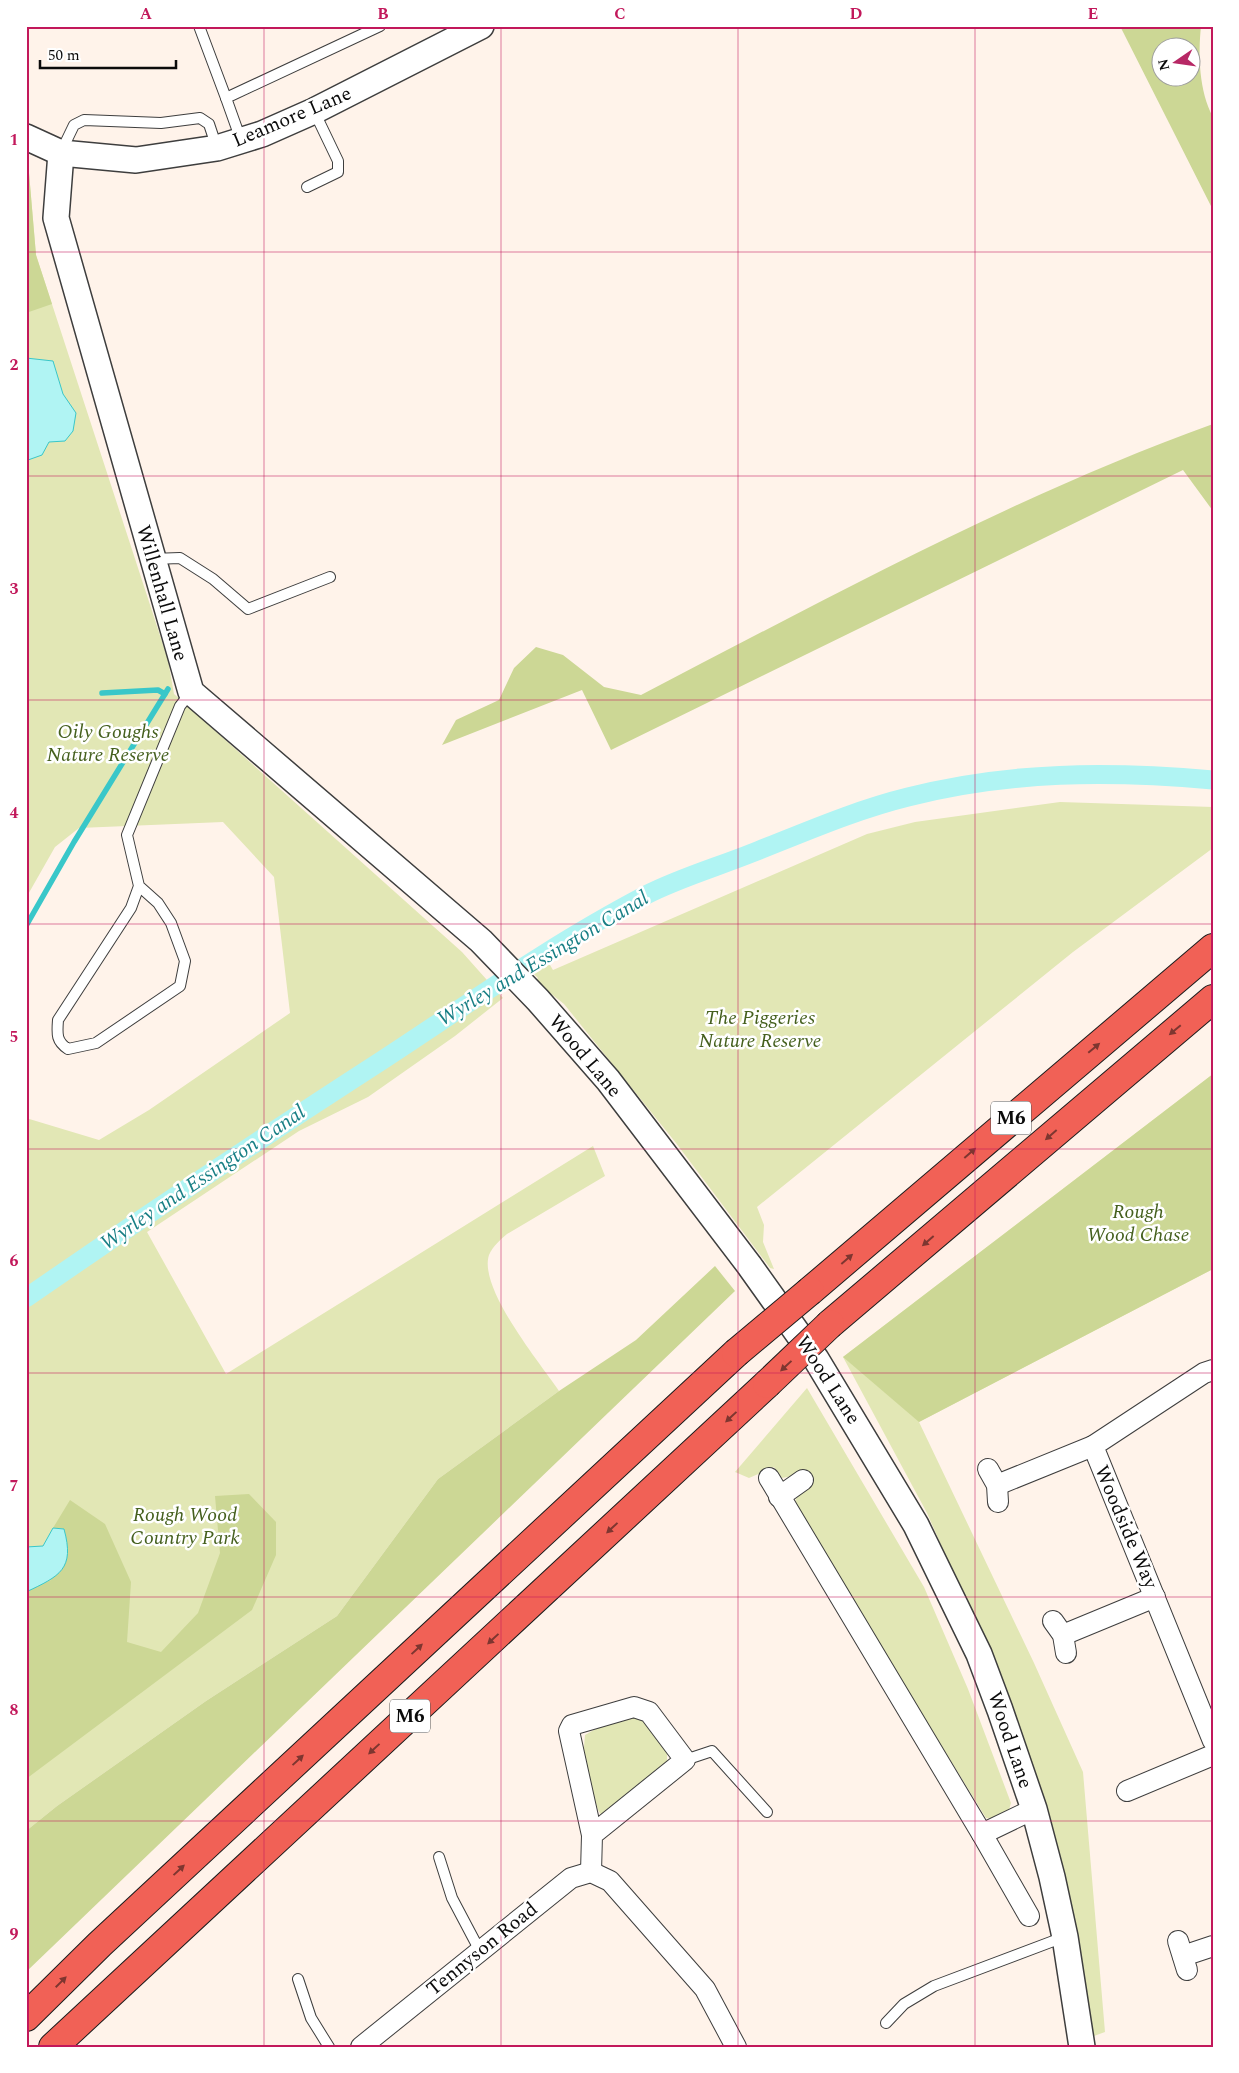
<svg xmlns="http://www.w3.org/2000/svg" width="1239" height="2073" viewBox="0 0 1239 2073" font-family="Spectral,serif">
	<rect width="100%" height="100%" fill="#fff3ea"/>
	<g fill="#e2e7b5">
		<path d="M26 171 29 173 36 255 168 660 174 694 462 952 503 998 455 1036 368 1097 299 1131 147 1232 226 1374 593 1146 605 1176 507 1234C500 1240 493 1246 489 1255 478 1288 540 1363 559 1391L438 1479 337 1616 206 1701 57 1806 26 1831V1118L99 1140 149 1110 290 1013 274 877 223 822 79 828 55 847 26 898Z"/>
		<polygon points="1060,802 1213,807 1213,848 1073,952 757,1207 764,1225 763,1242 774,1269 770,1268 676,1143 564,1004 535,981 538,978 529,969 550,965 553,970 867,834 915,822"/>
		<polygon points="1213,1074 1213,1269 919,1422 1034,1663 1083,1772 1105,2032 1094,2036 1045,1801 1013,1708 927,1513 843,1357"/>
		<polygon points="807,1388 924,1587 968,1689 1011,1803 1008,1813 998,1819 986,1818 794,1506 803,1474 782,1478 774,1467 749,1478 735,1472"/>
		<polygon points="639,1716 667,1749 667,1765 604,1819 598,1810 583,1759 585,1735 613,1719"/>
	</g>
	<g fill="#ccd795" fill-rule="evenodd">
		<path d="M1120 26H1201C1198 55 1199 91 1213 117V210ZM1162 48H1192V78H1162Z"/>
		<polygon points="26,171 29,173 36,255 52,304 26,313"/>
		<path d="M1213 424V511L1183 470 611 750 582 690 442 745 456 720 499 700 514 668 536 647 563 655 604 687 641 695C828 598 1014 496 1213 424Z"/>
		<polygon points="1213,1074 1213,1269 919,1422 843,1357"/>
		<polygon points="715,1266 735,1291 26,1972 26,1831 57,1806 206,1701 337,1616 438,1479 559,1391 636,1340"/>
		<polygon points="249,1494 276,1522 276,1555 252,1610 26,1779 26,1592 51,1580 64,1529 53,1528 70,1500 105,1524 131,1582 127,1642 161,1652 198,1613 220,1553 215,1496"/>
	</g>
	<g fill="#b0f4f3" stroke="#39c7c9">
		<polygon points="26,358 53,361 63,394 76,413 73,431 65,441 49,442 42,455 28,460"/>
		<path d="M53 1528 64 1529C75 1569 60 1576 26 1592V1547L43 1546Z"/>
	</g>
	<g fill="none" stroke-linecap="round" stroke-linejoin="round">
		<g stroke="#39c7c9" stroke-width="5.5">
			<polyline points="102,693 158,690 165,694"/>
			<polyline points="26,926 74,842 168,689"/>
		</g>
		<path stroke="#b0f4f3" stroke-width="19" d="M26 1298C143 1217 262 1138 381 1061 468 1004 554 943 646 895 679 878 717 867 752 853 803 833 855 810 908 797 1009 771 1110 771 1213 780"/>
		<g stroke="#3e3e3e" stroke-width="12">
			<g id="service">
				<polyline points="199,26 226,98"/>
				<polyline points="241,140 226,98 380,26"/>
				<polyline points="61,152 74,125 84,120 161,123 200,118 209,124 217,148"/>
				<polyline points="307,187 338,172 338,161 314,111"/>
				<polyline points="152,559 180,558 213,579 248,609 330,577"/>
				<path d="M139 886 131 908 58 1020C57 1034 56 1041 68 1049L96 1043 180 986 185 961 171 923 158 903 139 886 127 835 180 706 191 692"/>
				<polyline points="685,1760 712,1751 767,1812"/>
				<polyline points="439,1857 452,1898 480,1951"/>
				<polyline points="298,1979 311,2018 329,2047"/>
				<polyline points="886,2023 904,2004 934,1986 1064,1937"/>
			</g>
		</g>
		<g stroke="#3e3e3e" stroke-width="22">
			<g id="minor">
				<polyline points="1213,1370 1204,1373 1093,1446 1213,1741"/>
				<polyline points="988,1469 997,1485 998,1502"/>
				<polyline points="769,1478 982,1834 1034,1809"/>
				<polyline points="997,1485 1093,1446"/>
				<polyline points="779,1497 803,1480"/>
				<polyline points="1053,1621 1063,1635 1066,1653"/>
				<polyline points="1063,1635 1155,1597"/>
				<polyline points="1127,1791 1213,1755"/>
				<polyline points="982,1834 1029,1916"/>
				<polyline points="591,1872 592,1835 569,1731 572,1725 634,1707 649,1712 685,1760 592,1835"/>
				<polyline points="1178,1941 1187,1970"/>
				<polyline points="1183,1956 1213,1946"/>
				<polyline points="361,2047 571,1878 591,1872 610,1881 705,1989 736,2047"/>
			</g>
		</g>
		<g stroke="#3e3e3e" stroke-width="28">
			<g id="tertiary">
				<polyline points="26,137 61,153 136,160 217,148 262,134 314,111 481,26"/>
				<polyline points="61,153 56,218 191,692 481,941 538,1000 608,1080 749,1265 816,1359 916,1525 979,1654 1000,1710 1034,1809 1052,1877 1065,1937 1082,2047"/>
			</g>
		</g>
		<g stroke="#1c1c1c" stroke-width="30">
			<g id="motorway">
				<polyline points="810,1291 1213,948"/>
				<polyline points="830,1324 1213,999"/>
				<polyline points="26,2017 100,1944 736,1353"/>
				<polyline points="53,2047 767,1384"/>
			</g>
		</g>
		<use href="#service" stroke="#fff" stroke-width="10"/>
		<use href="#minor" stroke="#fff" stroke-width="20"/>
		<use href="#tertiary" stroke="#fff" stroke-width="25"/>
		<use href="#motorway" stroke="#f16156" stroke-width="28"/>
		<g stroke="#1c1c1c" stroke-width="30" stroke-linecap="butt">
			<g id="motorway-bridge">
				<polyline points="736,1353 810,1291"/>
				<polyline points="767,1384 830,1324"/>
			</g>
		</g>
		<use href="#motorway-bridge" stroke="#f16156" stroke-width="28"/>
	</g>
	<defs><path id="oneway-solid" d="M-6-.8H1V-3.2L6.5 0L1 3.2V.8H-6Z" transform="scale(1.25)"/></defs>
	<g fill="#7e3630">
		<use href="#oneway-solid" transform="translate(1175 1030) rotate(140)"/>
		<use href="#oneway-solid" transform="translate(1094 1048) rotate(-40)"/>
		<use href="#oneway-solid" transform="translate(1051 1135) rotate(139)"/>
		<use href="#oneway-solid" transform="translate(970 1153) rotate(-41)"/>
		<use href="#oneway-solid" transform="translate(928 1241) rotate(139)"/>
		<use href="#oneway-solid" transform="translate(847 1259) rotate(-41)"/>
		<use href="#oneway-solid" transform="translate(786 1366) rotate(137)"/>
		<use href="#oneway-solid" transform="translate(731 1417) rotate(137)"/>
		<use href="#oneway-solid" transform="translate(612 1528) rotate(137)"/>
		<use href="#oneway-solid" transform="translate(493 1639) rotate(137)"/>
		<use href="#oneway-solid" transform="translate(417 1649) rotate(-43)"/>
		<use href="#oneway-solid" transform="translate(374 1749) rotate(137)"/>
		<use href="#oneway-solid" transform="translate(298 1760) rotate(-43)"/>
		<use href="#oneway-solid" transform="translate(179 1870) rotate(-43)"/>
		<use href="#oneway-solid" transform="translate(61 1982) rotate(-45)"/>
	</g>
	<path fill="none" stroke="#c2185b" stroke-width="1" stroke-opacity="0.55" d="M264 26V2047M501 26V2047M738 26V2047M975 26V2047M26 252H1213M26 476H1213M26 700H1213M26 924H1213M26 1149H1213M26 1373H1213M26 1597H1213M26 1821H1213"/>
	<g text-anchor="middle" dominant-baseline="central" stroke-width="5" stroke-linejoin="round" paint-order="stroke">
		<g fill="#fff" stroke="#545454" stroke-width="1">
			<rect x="991" y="1101.5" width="40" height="33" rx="4"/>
			<rect x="390" y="1699.5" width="40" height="33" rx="4"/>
		</g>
		<g font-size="19" font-weight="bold" fill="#0b0b0b">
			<text x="1011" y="1118">M6</text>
			<text x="410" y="1716">M6</text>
		</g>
		<g font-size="20" fill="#0b0b0b" stroke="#fff">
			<text transform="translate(292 117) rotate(-23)">Leamore Lane</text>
			<text transform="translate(162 593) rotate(74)">Willenhall Lane</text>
			<text transform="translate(585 1056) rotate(50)">Wood Lane</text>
			<text transform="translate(828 1380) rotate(57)">Wood Lane</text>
			<text transform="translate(1126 1527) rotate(67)">Woodside Way</text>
			<text transform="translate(1010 1740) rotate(71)">Wood Lane</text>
			<text transform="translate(482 1949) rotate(-39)">Tennyson Road</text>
		</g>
		<g font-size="20" font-style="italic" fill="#45601e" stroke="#fff">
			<text x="108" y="732">Oily Goughs<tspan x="108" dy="23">Nature Reserve</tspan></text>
			<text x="760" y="1018">The Piggeries<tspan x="760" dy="23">Nature Reserve</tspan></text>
			<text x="1138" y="1212">Rough<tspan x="1138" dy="23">Wood Chase</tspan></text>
			<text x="185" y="1515">Rough Wood<tspan x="185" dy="23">Country Park</tspan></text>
		</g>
		<g font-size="21" font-style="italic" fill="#187f85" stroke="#fff">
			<text transform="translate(543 959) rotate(-31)">Wyrley and Essington Canal</text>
			<text transform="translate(203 1178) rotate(-34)">Wyrley and Essington Canal</text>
		</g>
	</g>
	<rect width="1239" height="2073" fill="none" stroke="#ffffff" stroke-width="55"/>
	<g transform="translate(1176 62) rotate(257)"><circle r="24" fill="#ffffff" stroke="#9d9d9d"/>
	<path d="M0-4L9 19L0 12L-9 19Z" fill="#b72865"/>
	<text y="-8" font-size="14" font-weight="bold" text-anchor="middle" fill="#0b0b0b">N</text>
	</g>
	<path d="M40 60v8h136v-8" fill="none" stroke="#0b0b0b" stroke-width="2.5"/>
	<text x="48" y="60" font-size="15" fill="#0b0b0b" stroke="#ffffff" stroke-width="4" paint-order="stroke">50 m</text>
	<rect x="28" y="28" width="1184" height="2018" fill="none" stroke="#c2185b" stroke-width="2"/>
	<g font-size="16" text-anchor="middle" font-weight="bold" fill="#c2185b">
		<text x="146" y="19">A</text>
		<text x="383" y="19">B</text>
		<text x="620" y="19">C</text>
		<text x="856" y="19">D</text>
		<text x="1093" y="19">E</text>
		<text x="14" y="145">1</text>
		<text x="14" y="370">2</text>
		<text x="14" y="594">3</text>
		<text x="14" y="818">4</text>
		<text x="14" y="1042">5</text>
		<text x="14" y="1266">6</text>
		<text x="14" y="1491">7</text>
		<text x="14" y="1715">8</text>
		<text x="14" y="1939">9</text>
	</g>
</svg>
